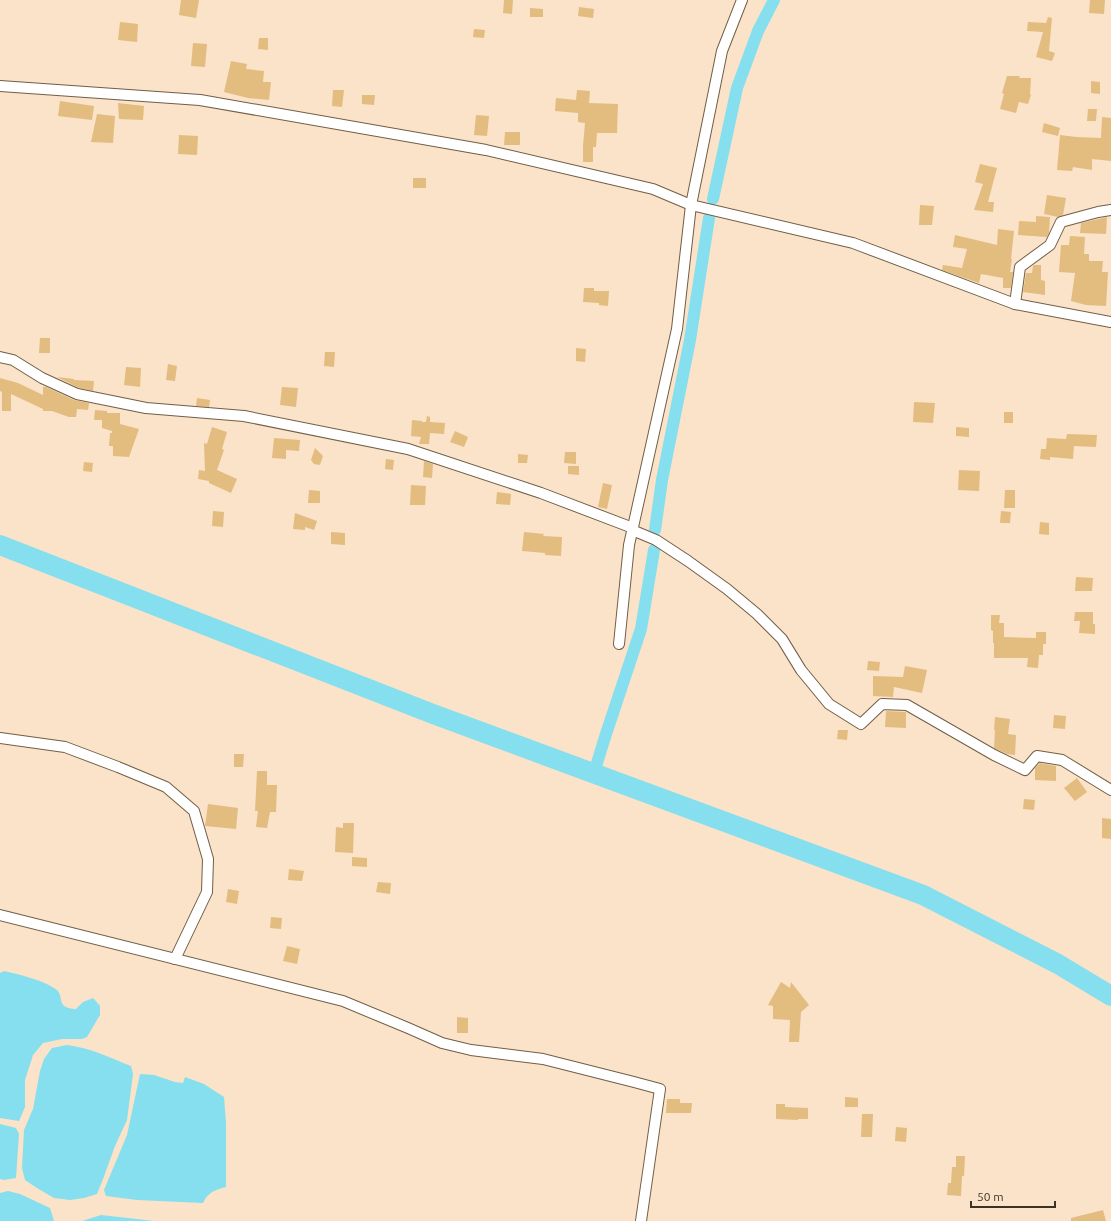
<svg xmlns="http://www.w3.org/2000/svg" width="1111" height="1221" viewBox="0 0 1111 1221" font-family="Ubuntu,sans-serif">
	<rect width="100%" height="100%" fill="#fae3c8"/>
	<g fill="#85dfee">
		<path d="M4 971C21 975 39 979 54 988 67 995 53 1008 76 1009L83 1002 93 998 100 1006V1015L87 1037 82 1039H62L43 1043 33 1055 25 1080V1107L19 1121 0 1118V973Z"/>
		<path d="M67 1045C91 1048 108 1057 131 1066L133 1074 127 1120 115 1146 103 1179 97 1194 84 1198 70 1200 54 1198 37 1188 25 1180 22 1168 24 1130 33 1109 40 1071 44 1059 52 1048Z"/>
		<path d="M140 1074 154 1075 175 1082 183 1083 185 1077 204 1084 224 1097 226 1123V1187C215 1190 208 1192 203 1203L137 1200 106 1196 104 1190 127 1135Z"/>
		<polygon points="0,1124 16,1128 19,1134 16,1178 4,1180 0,1179"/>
		<polygon points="8,1191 20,1194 50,1208 54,1221 0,1221 0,1193"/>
		<polygon points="101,1215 154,1221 82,1221"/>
	</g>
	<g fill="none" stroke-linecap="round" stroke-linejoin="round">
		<g stroke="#85dfee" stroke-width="12">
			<polyline points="713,199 737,88 758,31 774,0"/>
			<polyline points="655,530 662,480 690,340 709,218"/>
			<polyline points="594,773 605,737 641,629 654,550"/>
		</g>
		<polyline stroke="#85dfee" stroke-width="20" points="0,545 433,714 923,895 1058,964 1111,996"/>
	</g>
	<g fill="#e3bc80">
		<polygon points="181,0 199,0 196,18 179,15"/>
		<polygon points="504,0 513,0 512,14 503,13"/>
		<polygon points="1090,0 1105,0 1104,14 1089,13"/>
		<polygon points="579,7 594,9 593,18 578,16"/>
		<polygon points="530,8 543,9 543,17 530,17"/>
		<polygon points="1048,17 1052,18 1049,51 1055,53 1052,61 1036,57 1043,32 1027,31 1028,22 1046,23"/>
		<polygon points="120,22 138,24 137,42 118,40"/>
		<polygon points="474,29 485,30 484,38 473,37"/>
		<polygon points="259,38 268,38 268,50 258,49"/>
		<polygon points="193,43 207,44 205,67 191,66"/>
		<polygon points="231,61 247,64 246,69 264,71 263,82 271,82 269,100 248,98 224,92"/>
		<polygon points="1007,76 1020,76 1019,78 1031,78 1030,94 1031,95 1028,104 1019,102 1016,113 1000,109 1004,94 1002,93"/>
		<polygon points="1091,81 1100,82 1100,94 1091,93"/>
		<polygon points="333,90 344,90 342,107 332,106"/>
		<polygon points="577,90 590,91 589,103 618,104 617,133 597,133 596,147 593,147 593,162 583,162 583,146 585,123 578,122 578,113 555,111 556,98 576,100"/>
		<polygon points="362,95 375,95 374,105 362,104"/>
		<polygon points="60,101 94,106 92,120 58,116"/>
		<polygon points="118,103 144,106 143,120 119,119"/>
		<polygon points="1088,109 1097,109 1096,121 1087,121"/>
		<polygon points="97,114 115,116 113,143 91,142"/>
		<polygon points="476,115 489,116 487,136 474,135"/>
		<polygon points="1102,117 1111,118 1111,161 1092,159 1092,170 1073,167 1072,171 1057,170 1060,135 1076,137 1101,138"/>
		<polygon points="1044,123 1060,128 1058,136 1042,132"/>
		<polygon points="505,132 520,132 520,145 504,145"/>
		<polygon points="179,135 198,136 197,155 178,154"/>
		<polygon points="980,164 997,168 988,202 994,202 993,212 974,210 983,184 975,182"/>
		<rect x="413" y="178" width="13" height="10"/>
		<polygon points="1047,195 1066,198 1063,215 1058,217 1044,214"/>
		<polygon points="920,205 934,206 932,225 919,225"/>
		<polygon points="1036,216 1050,217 1049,233 1047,237 1018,235 1019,221 1036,222"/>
		<polygon points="1107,217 1106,234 1080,233 1081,223"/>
		<polygon points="998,229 1014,231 1011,259 1012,259 1010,272 1013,272 1011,288 1003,288 1003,278 981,274 979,283 942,270 943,265 962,268 967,249 953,247 955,235 997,245"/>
		<polygon points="1070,236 1085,237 1084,254 1089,254 1089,261 1103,261 1102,272 1108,272 1106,306 1086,305 1071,301 1075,273 1059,272 1061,245 1069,245"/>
		<polygon points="1034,265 1041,265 1041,280 1045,281 1045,295 1023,292 1026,273 1032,273 1033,266"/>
		<polygon points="584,288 594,288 594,291 609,291 608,306 599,305 599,303 583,302"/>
		<polygon points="40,338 50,338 50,353 39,353"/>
		<polygon points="576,348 586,349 585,362 576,361"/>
		<polygon points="325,352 335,352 334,367 324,366"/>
		<polygon points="168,364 177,366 175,381 166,380"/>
		<polygon points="126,367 141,368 140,387 124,385"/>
		<polygon points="57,377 74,379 74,380 94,381 93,391 79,388"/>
		<polygon points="0,378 18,383 43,395 43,387 46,387 74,400 89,403 88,410 77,409 76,417 69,417 52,411 43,411 43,409 11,394 11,411 2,411 2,392 0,391"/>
		<polygon points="282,387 298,388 296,407 280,405"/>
		<polygon points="197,398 210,400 209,407 196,406"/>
		<polygon points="914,402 935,403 933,423 913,422"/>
		<polygon points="95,410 107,411 107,413 120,413 120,424 139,429 129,457 113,456 113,446 109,446 110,433 112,433 112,431 102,428 102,420 94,420"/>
		<rect x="1004" y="412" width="9" height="11"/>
		<polygon points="427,416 430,417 430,422 445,423 444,434 430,433 429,444 419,444 421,437 411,436 412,420 422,421 422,422 426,422"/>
		<polygon points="212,427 227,432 222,449 224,450 217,470 237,479 231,493 209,483 209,481 198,479 199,470 205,471 204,443 207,444"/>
		<polygon points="956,427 969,428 969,437 956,436"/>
		<polygon points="455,431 468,437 464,447 450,442"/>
		<polygon points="1067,434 1097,435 1096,447 1074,446 1073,459 1050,457 1050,460 1040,459 1041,449 1046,449 1047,438 1066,439"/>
		<polygon points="274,438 300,440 299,451 286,450 286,459 272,458"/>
		<polygon points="315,448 323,456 320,465 314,464 311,460"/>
		<polygon points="565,452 576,452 576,464 564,463"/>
		<polygon points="518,454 528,455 527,463 518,463"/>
		<polygon points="386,459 394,460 393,470 385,469"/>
		<polygon points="424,461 433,464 432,478 423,477"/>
		<polygon points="84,462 93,463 92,472 83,471"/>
		<polygon points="568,466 579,466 579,475 568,474"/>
		<polygon points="959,470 980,471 979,491 958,490"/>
		<polygon points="603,483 612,485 607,509 598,507"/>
		<polygon points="411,485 426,486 425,505 410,505"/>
		<polygon points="309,490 320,491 320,503 308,503"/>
		<polygon points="1005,490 1015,490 1015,508 1004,508"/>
		<polygon points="497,492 511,494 510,505 496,504"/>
		<polygon points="213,511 224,512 223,527 212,526"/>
		<polygon points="1001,511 1011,512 1010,523 1000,523"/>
		<polygon points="295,513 317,521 314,530 305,527 305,530 293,529"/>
		<polygon points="1040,522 1049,523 1049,535 1039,534"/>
		<polygon points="331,532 345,533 345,545 331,544"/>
		<polygon points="524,532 544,534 543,536 562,537 561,556 545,555 545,553 522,551"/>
		<polygon points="1076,577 1093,578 1092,591 1075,591"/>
		<polygon points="1075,612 1093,612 1093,624 1095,624 1095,634 1079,633 1080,621 1074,621"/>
		<polygon points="991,615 1000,615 999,623 1004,623 1004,637 1036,638 1036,632 1046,632 1046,644 1043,644 1043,655 1039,655 1038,668 1027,667 1028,658 994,658 994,643 993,643 993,631 991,630"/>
		<polygon points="868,661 880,662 879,671 867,670"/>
		<polygon points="905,666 927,670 922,693 894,687 893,697 873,696 873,676 903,677"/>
		<polygon points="886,711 906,712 906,728 885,727"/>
		<polygon points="1054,715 1066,716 1065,729 1053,728"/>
		<polygon points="995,717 1010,719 1008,734 1016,735 1015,755 1007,754 994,748 995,730 994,730"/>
		<polygon points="838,730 848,730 847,740 837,739"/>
		<polygon points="234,754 244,754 243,767 234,767"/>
		<polygon points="1040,763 1056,766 1056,781 1035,780 1035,768"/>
		<polygon points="257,771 267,771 267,785 277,785 276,812 270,812 267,828 256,827 258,811 255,811"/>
		<polygon points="1077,778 1087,792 1075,801 1064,788"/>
		<polygon points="1024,799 1035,800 1034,810 1023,809"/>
		<polygon points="208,804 238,808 236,829 205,826"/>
		<polygon points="1102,818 1111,819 1111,839 1102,838"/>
		<polygon points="343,823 354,823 353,853 335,852 336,827 343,828"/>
		<polygon points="352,857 367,858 367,867 352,866"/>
		<polygon points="289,869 304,871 302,881 288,880"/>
		<polygon points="378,882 391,883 390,894 376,892"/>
		<polygon points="228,889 239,891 237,904 226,902"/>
		<polygon points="271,917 282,918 281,929 270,928"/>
		<polygon points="287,946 300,949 297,964 283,961"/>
		<polygon points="781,982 790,988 791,982 809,1005 801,1012 799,1042 789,1042 790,1020 773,1019 773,1006 768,1005"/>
		<polygon points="457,1017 468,1018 468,1033 457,1033"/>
		<polygon points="845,1097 858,1098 858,1107 845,1107"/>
		<polygon points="667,1099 680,1099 680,1103 692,1103 691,1113 666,1113"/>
		<polygon points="776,1104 785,1104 785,1107 808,1108 808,1119 798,1119 798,1120 776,1119"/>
		<polygon points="862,1114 873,1114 872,1137 861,1137"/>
		<polygon points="896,1127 907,1128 906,1142 895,1141"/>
		<polygon points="956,1156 965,1156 964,1176 962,1176 961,1196 947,1195 948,1183 951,1183 952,1167 956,1167"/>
		<polygon points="1103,1210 1106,1221 1071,1221 1071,1218"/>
	</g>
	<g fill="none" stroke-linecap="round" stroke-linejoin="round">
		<g stroke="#715e46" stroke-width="12">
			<g id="street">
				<polyline points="0,86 200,100 486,150 653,189 691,205 853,243 1015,304 1111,322"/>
				<polyline points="1015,304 1020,267 1050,245 1061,222 1098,212 1111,210"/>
				<polyline points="0,357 13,360 42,378 77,394 146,408 244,416 408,449 541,493 633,528"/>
				<polyline points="632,530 656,540 688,561 727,589 757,614 782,639 801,670 829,704 861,724 882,704 907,705 994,755 1025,770 1037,756 1062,760 1111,790"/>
				<polyline points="619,644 629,545 677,329 691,205 722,51 742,0"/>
				<polyline points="0,738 65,747 118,767 166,787 194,811 208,859 207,892 175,959"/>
				<polyline points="0,915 343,1001 408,1028 442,1043 471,1050 543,1059 634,1082 660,1089 641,1221"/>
			</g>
		</g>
		<use href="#street" stroke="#fff" stroke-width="10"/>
	</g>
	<path d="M971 1201v6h84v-6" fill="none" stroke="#3b3228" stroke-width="2"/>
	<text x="977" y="1201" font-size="12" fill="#3b3228" stroke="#fae3c8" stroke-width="3" paint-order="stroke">50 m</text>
</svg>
